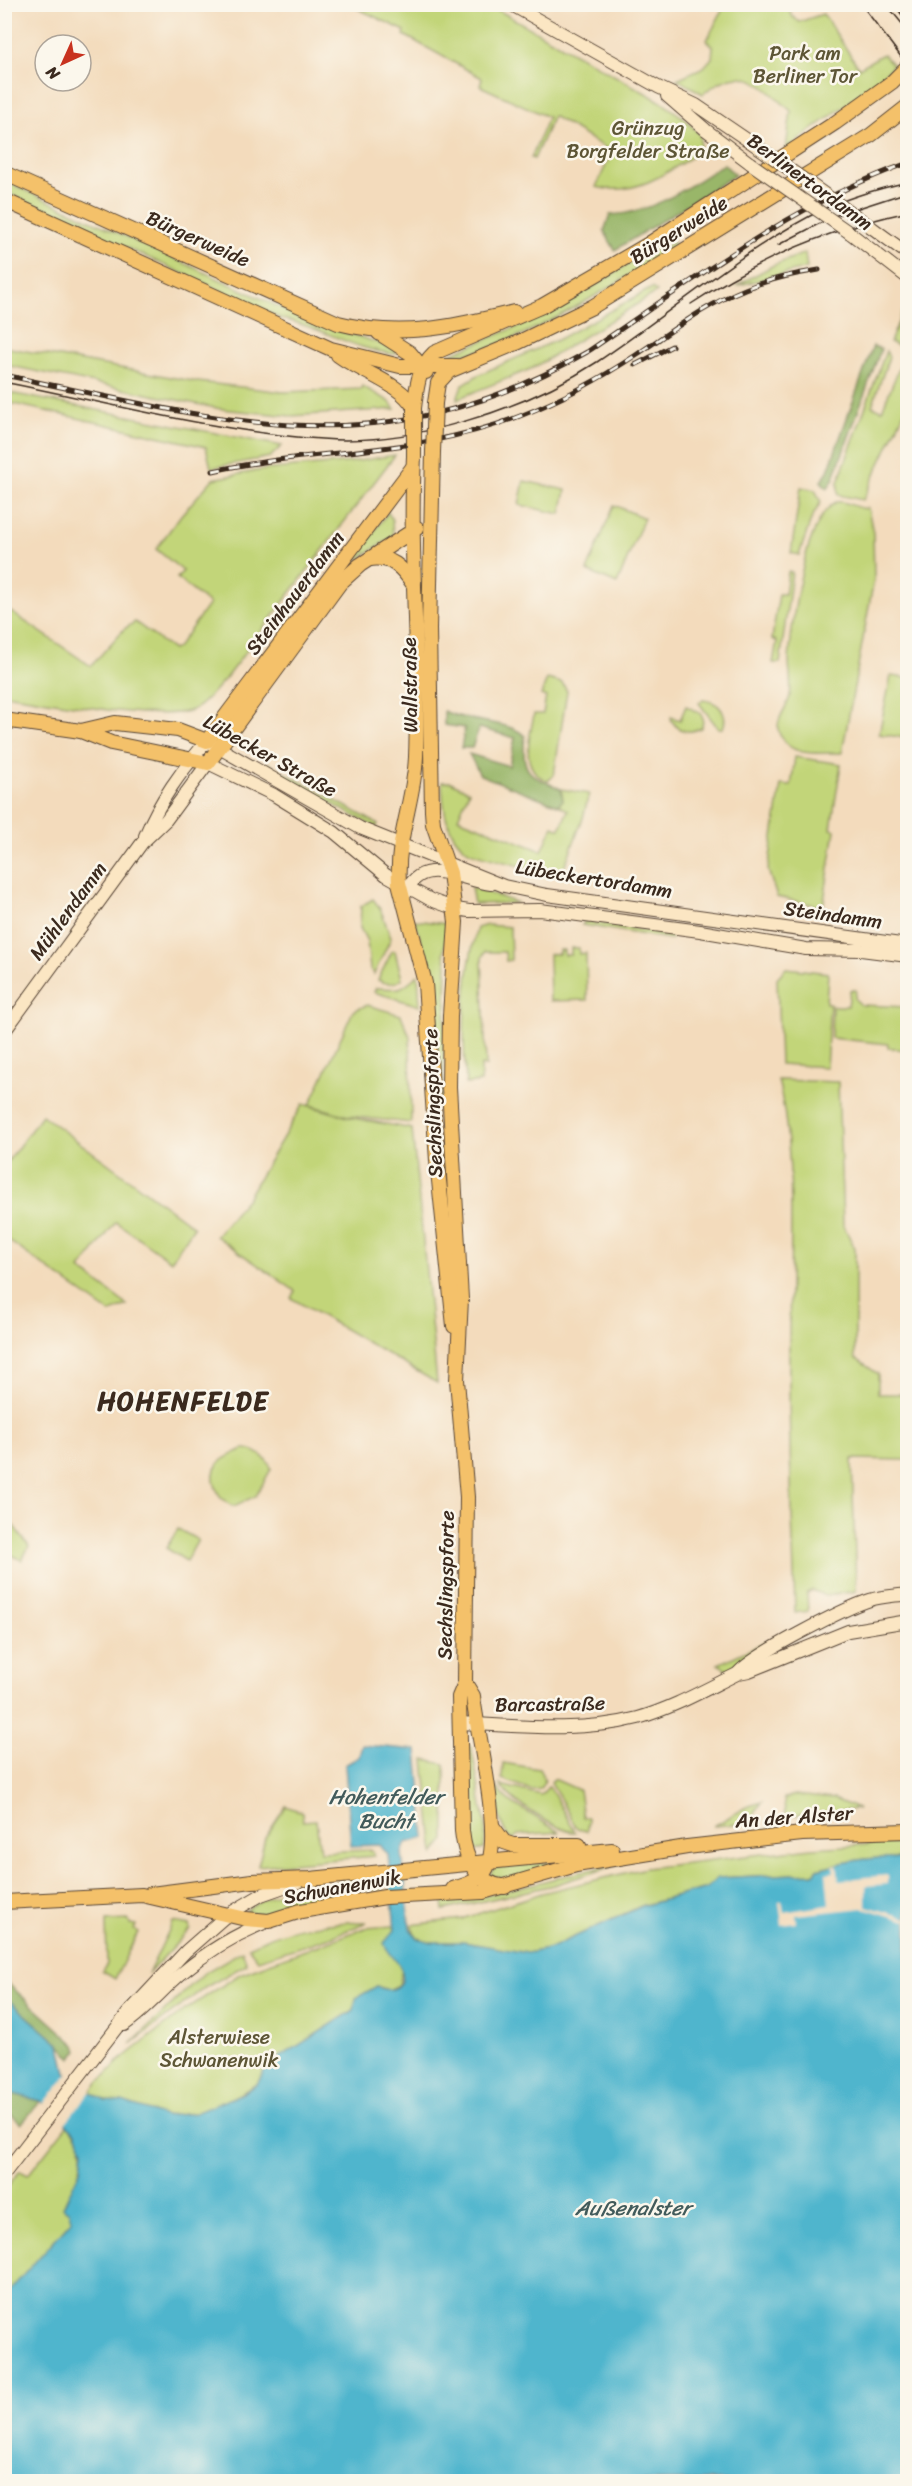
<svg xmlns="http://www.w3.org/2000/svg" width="912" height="2486" viewBox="0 0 912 2486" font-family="Sriracha,sans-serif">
	<rect width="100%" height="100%" fill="#fbf7ec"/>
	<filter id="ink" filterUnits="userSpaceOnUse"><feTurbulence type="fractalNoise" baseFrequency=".0167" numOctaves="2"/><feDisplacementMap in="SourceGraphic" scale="12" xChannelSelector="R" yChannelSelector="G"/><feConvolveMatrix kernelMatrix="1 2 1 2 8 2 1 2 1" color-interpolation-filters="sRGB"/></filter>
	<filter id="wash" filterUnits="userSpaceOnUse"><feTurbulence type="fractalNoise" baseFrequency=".008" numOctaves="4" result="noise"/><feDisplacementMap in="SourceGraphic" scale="24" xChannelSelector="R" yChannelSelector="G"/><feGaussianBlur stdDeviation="1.35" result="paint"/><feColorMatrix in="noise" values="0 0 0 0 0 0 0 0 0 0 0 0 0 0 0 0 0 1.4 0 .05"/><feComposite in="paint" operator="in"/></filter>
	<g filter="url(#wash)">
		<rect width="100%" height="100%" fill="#f3dbbc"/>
		<g fill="#c2d579" stroke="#7e804c" stroke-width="1.5">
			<path d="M350 5H489L658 100 684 118 700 135V151C669 172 636 197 596 187L612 152 553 116 534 159 531 158 548 117 480 86 482 78 404 35 405 31Z"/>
			<path d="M725 5H788L792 16 799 22 823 14 859 68 883 54 893 65 878 81 786 149 791 111C758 81 743 61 703 94L677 79 704 67 712 58 713 46 707 40Z"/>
			<path d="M5 181 308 320 397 349 396 354C355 351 322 327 282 319L5 192Z"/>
			<path d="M673 242 675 246C631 275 501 359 450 354L546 315 639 257Z"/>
			<polygon points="805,253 807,268 736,286 772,266"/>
			<polygon points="652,288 657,292 533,368 457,399 462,385 478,375 557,340"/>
			<polygon points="902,313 907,314 907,349 890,342"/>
			<polygon points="4,347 198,382 283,392 362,389 362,386 389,401 395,409 291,416 221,409 5,365"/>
			<polygon points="886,351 889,357 872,406 882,410 900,366 907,362 907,406 863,500 838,495 838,482"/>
			<polygon points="5,392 282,446 270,457 211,468 206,447 5,402"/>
			<path d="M395 455 225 679C216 688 206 702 196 708 167 725 42 699 5 694V608L91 666 124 629 135 622 173 650 177 648 209 604 177 578 183 571 156 549 181 515 213 479 262 470 353 462Z"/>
			<polygon points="524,481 566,490 561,514 519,505"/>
			<polygon points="801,487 815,490 821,502 812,517 799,555 791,553"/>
			<path d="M836 502C848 500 858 511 868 508L873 533 874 579 842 753C822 752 791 759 780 735 773 721 787 709 790 696 792 684 789 672 789 660 792 623 803 520 836 502Z"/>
			<polygon points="614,505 644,518 617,584 587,571"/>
			<polygon points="388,512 392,520 393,537 351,563"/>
			<polygon points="788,572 792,572 780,663 773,663 777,641 772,639 779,594 785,594"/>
			<polygon points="891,676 907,678 907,738 879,734"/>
			<path d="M547 679 562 683 567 691 554 775 548 781C518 769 530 738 534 714H543L546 697 541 695Z"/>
			<path d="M703 700C718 701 729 713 723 728H718L699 703Z"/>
			<path d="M686 706 700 713 703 719 702 727C690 734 679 732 671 720V717L680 720Z"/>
			<polygon points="795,757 841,764 831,829 835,830 823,907 777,897 768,870 781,785 791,786"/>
			<polygon points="267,763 378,824 376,828 263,766"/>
			<path d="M442 782H451L469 791 458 818 542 851 553 826 560 829 568 810 558 805 562 799 561 789 589 794 583 818 561 876C546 871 475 857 467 850 445 833 443 807 442 782Z"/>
			<polygon points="471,887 518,903 474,904"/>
			<polygon points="373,899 380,908 391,938 374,974 370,969 367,941 360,928 361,906"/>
			<path d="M414 920 446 924 444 954 447 965 443 1102 457 1291C452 1247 445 1203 442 1159 436 1080 442 996 414 920Z"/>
			<polygon points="585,921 664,933 671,936 671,939 582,925"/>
			<path d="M487 925 510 927 511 960 506 961 505 952H485L482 958 486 1066 481 1065V1082L466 1084C462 1032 463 979 477 928Z"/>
			<polygon points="571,948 579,948 579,954 586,953 587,1000 550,1001 549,954 559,954 559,950 564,950 564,955 571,955"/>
			<path d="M392 951H395L402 979C395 984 386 985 378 980Z"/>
			<polygon points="786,968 828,973 826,1003 830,1004 826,1067 780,1064 777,978"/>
			<path d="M418 975 420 1006 374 992 376 988C402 988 396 993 418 975Z"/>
			<polygon points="850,990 856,990 855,999 861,1005 907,1007 905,1050 888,1048 888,1044 831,1038 832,1006 848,1006"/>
			<polygon points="367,1005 401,1015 410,1037 411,1123 348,1116 310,1105 353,1011"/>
			<path d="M778 1080 838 1082 843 1224 855 1249V1358L878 1374V1394H908L907 1460 852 1459 856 1591 826 1596 812 1590 807 1593 808 1611 795 1613C793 1525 788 1436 789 1348 789 1263 798 1162 778 1080Z"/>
			<polygon points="303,1104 348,1117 412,1129 437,1383 291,1298 295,1291 216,1236 247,1198"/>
			<polygon points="42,1115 194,1227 171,1261 116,1222 80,1269 127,1305 110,1313 5,1238 5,1165"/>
			<path d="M243 1449C254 1448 269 1459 271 1469L256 1496 234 1506C217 1501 208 1477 218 1464 223 1457 236 1453 243 1449Z"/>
			<polygon points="5,1515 29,1546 22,1560 5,1552"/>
			<polygon points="178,1529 198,1540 186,1561 166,1548"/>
			<polygon points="774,1638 772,1644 730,1671 718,1664"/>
			<polygon points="467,1745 471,1746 486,1827 484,1849 474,1851 471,1849 469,1844"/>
			<polygon points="424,1760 445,1764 445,1840 434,1854"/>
			<polygon points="503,1763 539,1769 545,1780 540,1789 531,1790 502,1779"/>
			<polygon points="554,1779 579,1790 583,1817 588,1818 587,1831 577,1829 551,1782"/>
			<path d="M500 1785 541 1795 549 1786 575 1832C557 1831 510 1800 500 1785Z"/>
			<path d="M496 1787 508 1800 559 1832 518 1835 513 1839C497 1829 499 1805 496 1787Z"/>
			<polygon points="795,1795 834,1799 858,1809 785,1817 784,1798"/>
			<polygon points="762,1802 748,1823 714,1826 746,1807"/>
			<polygon points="286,1806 302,1812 303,1821 316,1820 320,1852 372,1850 375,1856 258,1866 265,1838"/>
			<path d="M907 1842V1859C876 1855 848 1861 817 1869L815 1873 718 1878 707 1888 641 1906 548 1949 527 1953 463 1942H430L416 1937 411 1925 462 1919 542 1893 646 1868 812 1848Z"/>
			<path d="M565 1861C555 1870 505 1883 490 1875L494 1867Z"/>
			<path d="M626 1862 554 1885 444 1910 443 1902C506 1894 564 1874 626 1862Z"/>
			<path d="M383 1877 384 1889 322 1895 268 1914 245 1912C271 1884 345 1882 383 1877Z"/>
			<polygon points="129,1920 130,1924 136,1925 134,1930 138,1932 115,1979 102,1971 107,1964 106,1921"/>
			<polygon points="173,1922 189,1925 190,1929 148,1974"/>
			<path d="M348 1922H367L331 1937 258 1960 248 1947C288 1928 305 1926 348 1922Z"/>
			<polygon points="394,1926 395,1931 387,1942 402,1971 399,1985 388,1990 377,1986 354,2010 268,2065 257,2084 225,2102 195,2113 165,2116 122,2102 105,2101 90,2092 117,2063 182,2012 240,1974 365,1928"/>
			<polygon points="242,1951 247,1964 206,1987 131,2044 204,1973"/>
			<path d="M67 2125C103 2155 62 2188 72 2220L5 2297V2189L20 2171 28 2175Z"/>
		</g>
		<g fill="#99b669" stroke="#6a7044" stroke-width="1.5">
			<path d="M724 164 735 175 615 250 604 231 610 215C654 213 688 187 724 164Z"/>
			<polygon points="873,346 881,349 833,480 827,489 821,481 828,471"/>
			<path d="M444 711C466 723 509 720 525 736 520 774 530 775 561 789L563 800 558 805 480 775 469 754 509 766 515 738 479 728 472 748H461L465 728 444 725Z"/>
			<polygon points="4,1980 76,2045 78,2051 71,2058 60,2045 5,1997"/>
			<polygon points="4,2088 10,2093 41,2101 21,2124 5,2109"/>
		</g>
		<path fill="#4fb5cd" stroke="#457076" stroke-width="1.5" d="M362 1745 417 1750 425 1838 406 1843 402 1853 410 1929 418 1938 430 1942H463L527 1953 548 1949 642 1906 707 1888 717 1878 815 1873 817 1869C848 1861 876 1855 907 1859V2481H5L4 2297 72 2220 70 2212 63 2207 81 2168 83 2150 76 2133 41 2101 10 2093 5 2088V1997L60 2045 66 2073 90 2092 105 2101 122 2102 165 2116 195 2113 243 2093 257 2084 268 2065 354 2010 356 1998 377 1986C388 1994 406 1988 402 1972 399 1961 388 1954 384 1943L395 1930 388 1855 380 1845 351 1846 345 1765 359 1757Z"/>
		<g fill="#f3dbbc">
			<polygon points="837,1864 839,1880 888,1875 888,1884 866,1886 866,1906 907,1918 907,1921 864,1908 796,1915 797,1923 782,1925 779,1902 782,1902 784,1912 829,1905 826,1873 834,1872 833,1865"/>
			<polygon points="70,2072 92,2090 63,2126 42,2106"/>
		</g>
	</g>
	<g filter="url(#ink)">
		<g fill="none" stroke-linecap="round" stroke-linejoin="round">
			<g stroke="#574536" stroke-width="14">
				<g id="secondary">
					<polyline points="510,4 658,87 696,105 765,152"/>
					<polyline points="667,96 706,130 750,163"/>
					<polyline points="871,227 908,254"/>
					<polyline points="850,233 908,278"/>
					<path d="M145 836C160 800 181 771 207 741L360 828 504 886 547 895 908 945"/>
					<path d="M405 895C420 853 460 880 491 884"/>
					<polyline points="4,1032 142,843 166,820 208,763 274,795 334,832 386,875 431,900 456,909 469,911 540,910 700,931 806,949 861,950 908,956"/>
					<path d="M739 1672C755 1654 845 1608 870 1600 882 1596 895 1596 908 1594"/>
					<path d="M459 1723C517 1726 581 1733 638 1718 673 1708 706 1689 739 1673L749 1671 848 1631 908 1621"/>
					<path d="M124 2025C146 2010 162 1990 182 1973 209 1950 236 1934 269 1921"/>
					<polyline points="4,2174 128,2013 186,1951 227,1915 261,1895 298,1882"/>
				</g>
			</g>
			<g stroke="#574536" stroke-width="16">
				<g id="primary">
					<path d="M4 173 338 323C400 339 453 327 514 312"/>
					<polyline points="4,200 331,349 400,366 457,366"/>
					<polyline points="379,333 410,353 426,372"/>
					<path d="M338 355C359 371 404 385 414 408"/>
					<polyline points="435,403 438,383 449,371 519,342 592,307 871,135 908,106"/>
					<path d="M414 408C417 386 418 368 434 353L542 306 647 245 835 123 892 82 908 66"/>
					<path d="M433 452 429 629 432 811 433 824 450 873 456 922 450 1016 449 1087 461 1299 457 1380 467 1497 465 1683 459 1697 462 1831C465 1859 475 1883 505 1887"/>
					<path d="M414 456C409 556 420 657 416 757 414 801 396 837 399 883L425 983 437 1161 454 1326"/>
					<path d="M370 559C391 556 402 567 413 584"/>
					<polyline points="4,720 81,731 111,743 208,763 340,583 360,565 417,528"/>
					<polyline points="81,731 115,723 178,730 207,741 413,467"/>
					<polyline points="493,1827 504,1842 513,1845 579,1845"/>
					<path d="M453 1889C466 1885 477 1882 485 1871 505 1840 477 1735 473 1696L465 1683"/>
					<polyline points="151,1894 252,1881 310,1879 612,1850"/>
					<polyline points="4,1902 142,1895 246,1919 269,1921 301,1911 385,1897 483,1892 576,1865 687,1847 802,1834 908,1831"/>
				</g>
			</g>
			<use href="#secondary" stroke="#fbe6c3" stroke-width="12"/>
			<use href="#primary" stroke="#f4c16a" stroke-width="14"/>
			<g stroke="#3b2a1e" stroke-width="1.5">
				<polyline points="861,4 908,66"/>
				<polyline points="886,4 908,31"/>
				<polyline points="778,245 834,216 908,192"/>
				<path d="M691 304C758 259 828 229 908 212"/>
				<path d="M4 382C108 403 217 432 322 439 410 446 524 410 597 362 674 311 744 247 828 207 853 196 881 188 908 182"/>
			</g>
			<g stroke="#3b2a1e" stroke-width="5">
				<g id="rail">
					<polyline points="896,4 908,20"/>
					<polyline points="635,365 672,346"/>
					<path d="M4 375C223 420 378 472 587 352 690 283 790 205 908 163"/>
					<path d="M213 471C317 448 419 456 520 416 561 400 600 379 636 355 672 331 705 305 745 289 769 279 794 274 819 270"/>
				</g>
			</g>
			<use href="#rail" stroke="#fbf7ec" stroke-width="3" stroke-dasharray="9" stroke-linecap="butt"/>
			<g stroke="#574536" stroke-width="14" stroke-linecap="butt">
				<g id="secondary-bridge">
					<polyline points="765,152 871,227"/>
					<polyline points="750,163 850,233"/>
				</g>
			</g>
			<g stroke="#574536" stroke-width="16" stroke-linecap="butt">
				<g id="primary-bridge">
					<polyline points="433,452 435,403"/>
					<polyline points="414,456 414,408"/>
				</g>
			</g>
			<use href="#secondary-bridge" stroke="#fbe6c3" stroke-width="12"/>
			<use href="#primary-bridge" stroke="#f4c16a" stroke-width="14"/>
		</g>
	</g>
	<g text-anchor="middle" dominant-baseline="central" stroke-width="5" stroke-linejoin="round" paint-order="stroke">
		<g font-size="20" fill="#5d5535" stroke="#fbf7ec">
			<text x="805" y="53">Park am<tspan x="805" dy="23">Berliner Tor</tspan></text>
			<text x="648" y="128">Grünzug<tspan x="648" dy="23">Borgfelder Straße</tspan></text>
			<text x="219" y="2037">Alsterwiese<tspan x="219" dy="23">Schwanenwik</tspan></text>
		</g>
		<g font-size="20" fill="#3b2a1e" stroke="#fbf7ec">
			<text transform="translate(810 182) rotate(36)">Berlinertordamm</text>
			<text transform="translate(679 230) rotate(-32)">Bürgerweide</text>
			<text transform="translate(198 239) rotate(24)">Bürgerweide</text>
			<text transform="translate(295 593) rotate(-53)">Steinhauerdamm</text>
			<text transform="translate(410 685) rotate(-91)">Wallstraße</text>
			<text transform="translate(270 756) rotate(29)">Lübecker Straße</text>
			<text transform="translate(594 879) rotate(9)">Lübeckertordamm</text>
			<text transform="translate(68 911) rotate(-54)">Mühlendamm</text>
			<text transform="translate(833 915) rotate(8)">Steindamm</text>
			<text transform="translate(433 1103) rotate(-92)">Sechslingspforte</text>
			<text transform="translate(446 1585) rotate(-89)">Sechslingspforte</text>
			<text transform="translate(550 1704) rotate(-1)">Barcastraße</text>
			<text transform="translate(794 1817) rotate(-4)">An der Alster</text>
			<text transform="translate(342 1887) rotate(-10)">Schwanenwik</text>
		</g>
		<g font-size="21" font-style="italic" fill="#425b5b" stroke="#fbf7ec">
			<text x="386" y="1797">Hohenfelder<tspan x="386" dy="24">Bucht</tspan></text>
			<text x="633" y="2208">Außenalster</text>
		</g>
		<g font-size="26" font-weight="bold" letter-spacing="1.5" fill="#3b2a1e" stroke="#fbf7ec">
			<text x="183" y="1401">HOHENFELDE</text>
		</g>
	</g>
	<rect width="912" height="2486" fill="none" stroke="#fbf7ec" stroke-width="24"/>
	<g transform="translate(63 63) rotate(225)"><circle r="28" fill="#fbf7ec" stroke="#aea59a" stroke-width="1.5"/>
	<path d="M0-4.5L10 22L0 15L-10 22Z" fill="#c8321e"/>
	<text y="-9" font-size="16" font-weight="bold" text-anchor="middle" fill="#3b2a1e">N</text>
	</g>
</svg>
